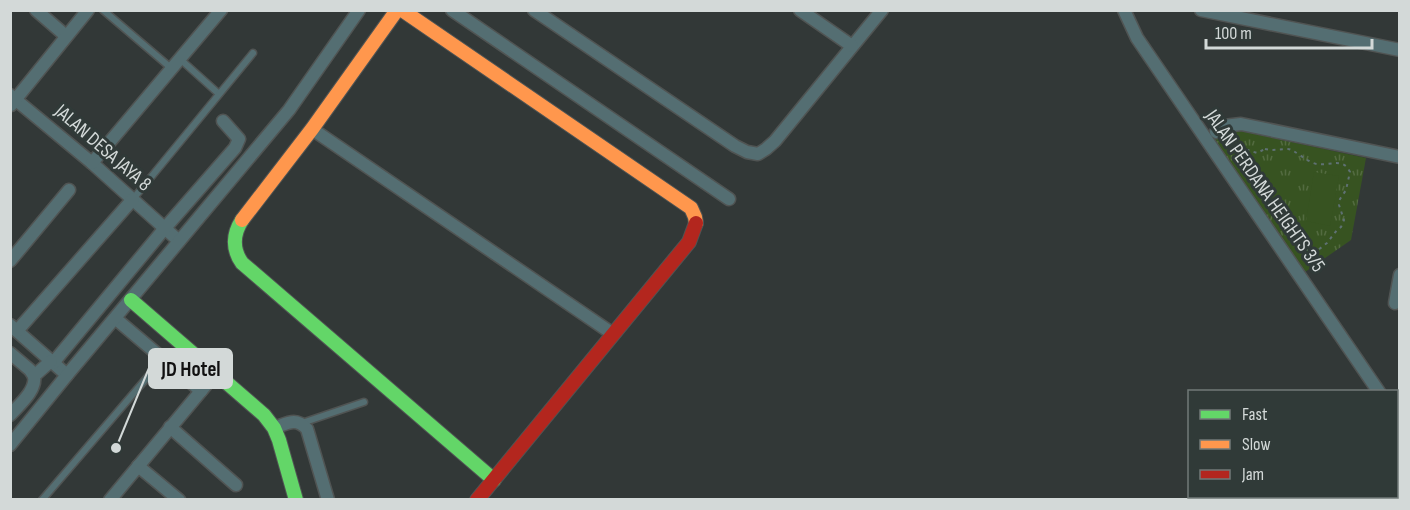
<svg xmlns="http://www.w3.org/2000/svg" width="1410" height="510" viewBox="0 0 1410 510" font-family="'Sofia Sans Condensed',sans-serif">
	<defs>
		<pattern id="grass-tufts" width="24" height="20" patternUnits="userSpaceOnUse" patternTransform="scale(1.5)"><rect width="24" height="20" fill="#375321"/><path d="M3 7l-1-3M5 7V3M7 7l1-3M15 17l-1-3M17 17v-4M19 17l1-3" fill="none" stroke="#536b40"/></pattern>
	</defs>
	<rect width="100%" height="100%" fill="#323837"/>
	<polygon fill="url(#grass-tufts)" points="1240,131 1366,158 1351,240 1305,272 1212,140 1223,132"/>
	<polygon fill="#375321" points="1314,172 1339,176 1330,226 1306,221"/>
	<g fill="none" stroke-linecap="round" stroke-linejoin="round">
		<g stroke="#505453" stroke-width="9">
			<g id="lane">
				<polyline points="103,10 171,68"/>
				<polyline points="180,59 219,94"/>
				<polyline points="133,199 253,53"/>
				<polyline points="302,423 364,402"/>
				<polyline points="42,500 163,359"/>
			</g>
		</g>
		<g stroke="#505453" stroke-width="15">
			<g id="street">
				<polyline points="36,10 66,36"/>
				<polyline points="452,10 729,199"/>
				<polyline points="534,10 735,146 747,152 758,154 766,149 775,141 882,10"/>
				<polyline points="800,10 852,46"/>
				<polyline points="1124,10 1137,38 1379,392"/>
				<polyline points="1201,10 1400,50"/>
				<polyline points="10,95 92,163 179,241"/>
				<polyline points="11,105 88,10"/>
				<polyline points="312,129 613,334"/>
				<polyline points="1216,132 1224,126 1241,124 1400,157"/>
				<polyline points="92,163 221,10"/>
				<polyline points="10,261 69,190"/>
				<polyline points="1395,303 1400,275"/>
				<polyline points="116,319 201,391"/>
				<polyline points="10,325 67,375"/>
				<polyline points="17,331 133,199"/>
				<polyline points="10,353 30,370 34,376"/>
				<polyline points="53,363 165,228 235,148 239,139 223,121"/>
				<path d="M10 415C19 405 37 390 34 376L51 361"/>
				<polyline points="1396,416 1400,421"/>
				<polyline points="170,427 236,485"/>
				<path d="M274 428C288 423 296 417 307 429L328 500"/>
				<polyline points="10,445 67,375 289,110 359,10"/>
				<polyline points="138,466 179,500"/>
				<polyline points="110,500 216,373"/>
			</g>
		</g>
		<g stroke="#505453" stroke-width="16">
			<g id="fast">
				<path d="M242 220C233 234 232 249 242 263L494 480"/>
				<polyline points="131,300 264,415 274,428 279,440 296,500"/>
			</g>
		</g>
		<g stroke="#505453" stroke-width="16">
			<g id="slow">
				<polyline points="402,10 691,208 695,217 696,223"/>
				<polyline points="242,220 312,129 397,10"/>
			</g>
		</g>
		<g stroke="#505453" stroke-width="16">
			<polyline id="jam" points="477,500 689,242 696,223"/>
		</g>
		<path stroke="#5f7173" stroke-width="2" stroke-dasharray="3 4.5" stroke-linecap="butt" d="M1265 149C1273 151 1280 149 1288 149 1294 149 1308 163 1317 164 1330 166 1343 157 1350 172L1346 190 1340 199 1339 205 1344 220 1341 227 1337 230 1327 243 1318 250 1309 251 1300 247 1293 239 1288 233 1282 217 1267 204 1259 196 1249 179 1250 172 1248 165 1242 153 1248 150 1257 153Z"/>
		<use href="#lane" stroke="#546e72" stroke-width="6"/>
		<use href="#street" stroke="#546e72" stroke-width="12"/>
		<use href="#fast" stroke="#63d668" stroke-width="14"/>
		<use href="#slow" stroke="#ff974d" stroke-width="14"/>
		<use href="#jam" stroke="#b3261e" stroke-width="14"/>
	</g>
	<g text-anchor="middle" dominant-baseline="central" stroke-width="6" stroke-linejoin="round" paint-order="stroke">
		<g font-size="20" fill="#d3d9d8" stroke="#303a38">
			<text transform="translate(103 148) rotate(41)">JALAN DESA JAYA 8</text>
			<text transform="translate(1265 191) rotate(55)">JALAN PERDANA HEIGHTS 3/5</text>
		</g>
	</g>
	<path fill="none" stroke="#d3d9d8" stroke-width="2" d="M116 448L149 368"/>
	<circle fill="#d3d9d8" stroke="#303a38" stroke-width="2" cx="116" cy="448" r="6"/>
	<rect fill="#d3d9d8" stroke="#d3d9d8" stroke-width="2" x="149" y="349" width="83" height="39" rx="6"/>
	<g font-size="21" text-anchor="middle" font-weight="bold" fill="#111">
		<text x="191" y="376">JD Hotel</text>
	</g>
	<rect width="1410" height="510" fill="none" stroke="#d3d9d8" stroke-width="24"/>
	<rect x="1188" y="390" width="210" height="108" fill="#303a38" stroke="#717a78" stroke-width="1.5"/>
	<rect x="1200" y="410" width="30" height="9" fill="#63d668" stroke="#717a78" stroke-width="1.5"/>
	<text x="1242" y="420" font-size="18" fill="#d3d9d8">Fast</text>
	<rect x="1200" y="440" width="30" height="9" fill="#ff974d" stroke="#717a78" stroke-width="1.5"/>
	<text x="1242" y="450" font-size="18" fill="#d3d9d8">Slow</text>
	<rect x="1200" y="470" width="30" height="9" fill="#b3261e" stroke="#717a78" stroke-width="1.5"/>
	<text x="1242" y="480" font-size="18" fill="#d3d9d8">Jam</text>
	<path d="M1206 39v9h166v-9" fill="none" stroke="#d3d9d8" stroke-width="3"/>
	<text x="1215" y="39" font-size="18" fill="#d3d9d8" stroke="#303a38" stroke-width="4.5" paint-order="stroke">100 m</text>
</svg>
